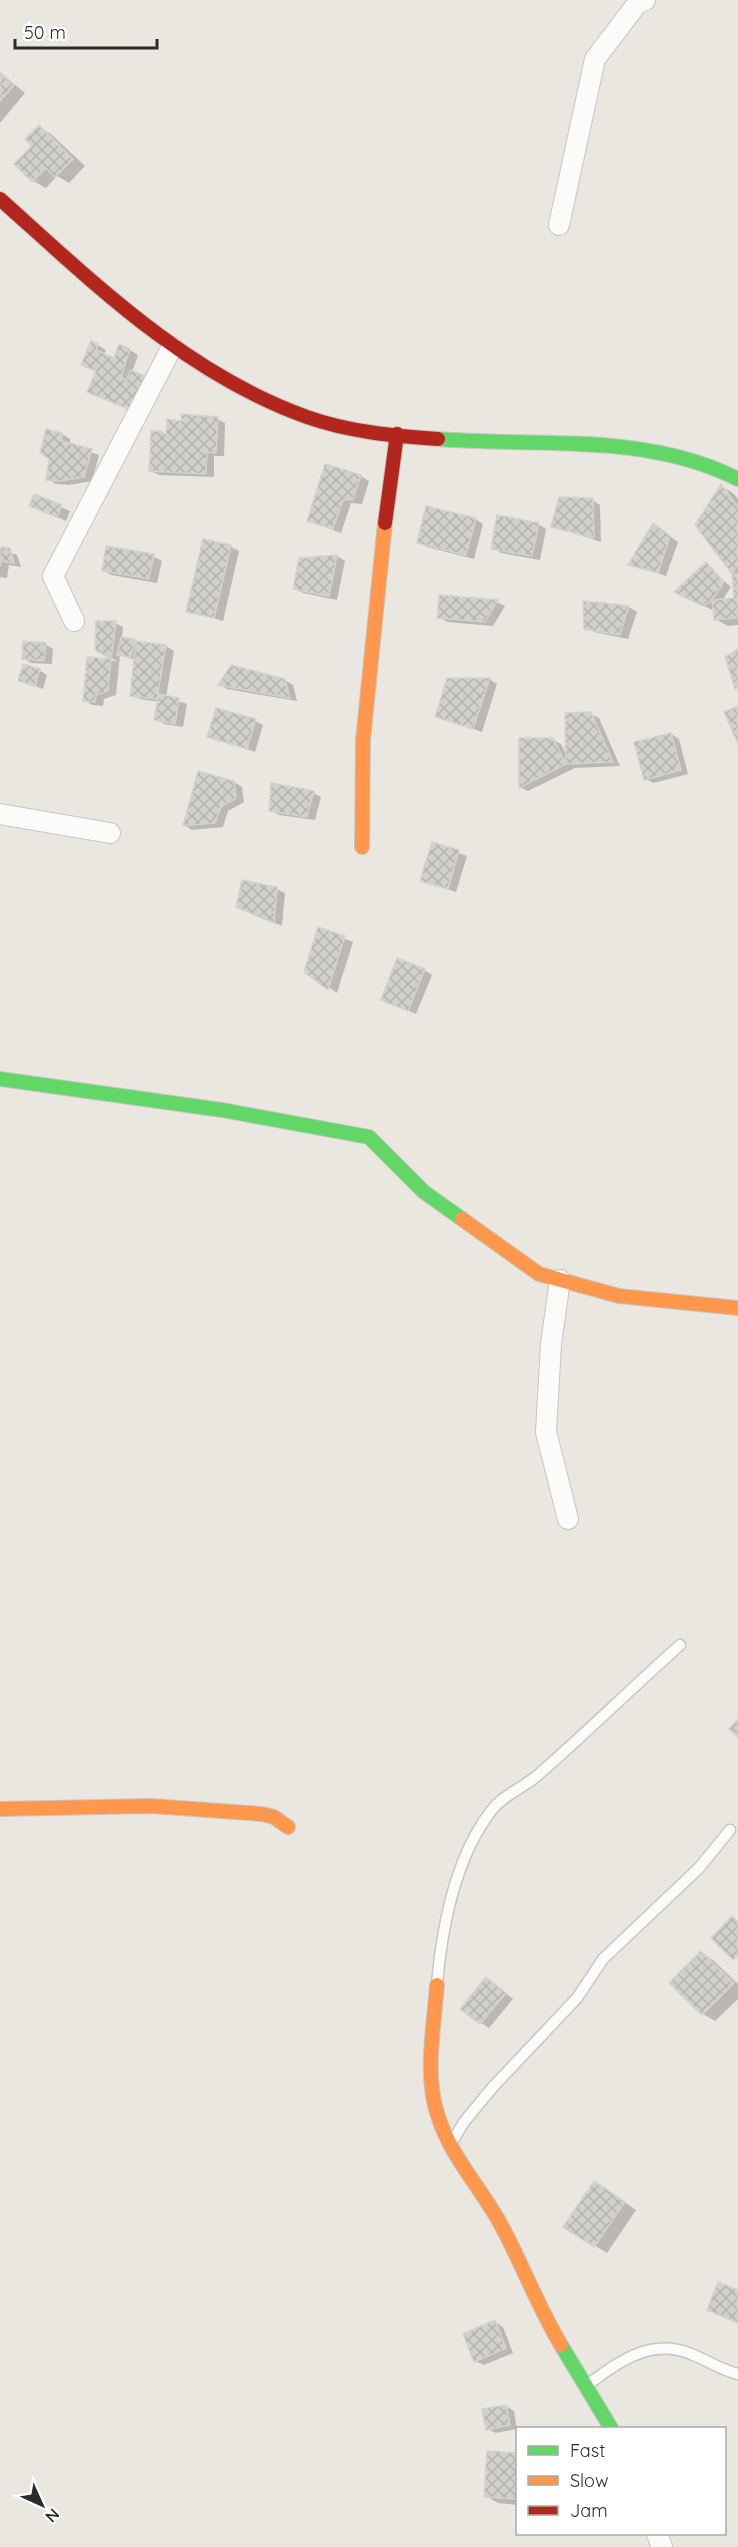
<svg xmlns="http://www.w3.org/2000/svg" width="738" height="2547" viewBox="0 0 738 2547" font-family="Quicksand,sans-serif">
	<defs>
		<pattern id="building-cross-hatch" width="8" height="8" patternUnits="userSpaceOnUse" patternTransform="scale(1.5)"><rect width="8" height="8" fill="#d2d0cb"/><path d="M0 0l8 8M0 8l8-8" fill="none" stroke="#b4b3ae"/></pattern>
	</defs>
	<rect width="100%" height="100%" fill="#eae7e0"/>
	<g fill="#0003">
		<polygon points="0,72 25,93 0,123"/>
		<polygon points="39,127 51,134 85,166 69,183 57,176 46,188 33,181 16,164 34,146"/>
		<polygon points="98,345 106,350 103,355 115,360 130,350 138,355 132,372 141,415 97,372 83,365"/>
		<polygon points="217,419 225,423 224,456 214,456 214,477 159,475 151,471 167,436 184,423"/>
		<polygon points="62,434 70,439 70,445 99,455 92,481 69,485 56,484 48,479"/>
		<polygon points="361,476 369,481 362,504 351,503 341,533 309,521"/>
		<polygon points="721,486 733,493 738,499 738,625 728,626 715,619 714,608 712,610 684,596 706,564 731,587 722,601 736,600 734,574 697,525"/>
		<polygon points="35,496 70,511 66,521 31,506"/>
		<polygon points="592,500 600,505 601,542 552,526"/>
		<polygon points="475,519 483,524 474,559 427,547 418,542"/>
		<polygon points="538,524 546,529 540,560 501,553 493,548"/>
		<polygon points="654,525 678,542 666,576 630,565"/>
		<polygon points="231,547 239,551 223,621 188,611"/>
		<polygon points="0,548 17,555 21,567 9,565 7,578 0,577"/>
		<polygon points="153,556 162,561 157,583 111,575 103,570"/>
		<polygon points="337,556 345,561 337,600 303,593 295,589 301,559"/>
		<polygon points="440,597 497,602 505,606 493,626 447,622 439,617"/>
		<polygon points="584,603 629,607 637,612 628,639 594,632 585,628"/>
		<polygon points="115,623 123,627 122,639 166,646 174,651 166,697 187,704 183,727 164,724 156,719 159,702 140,699 132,695 135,660 120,655 116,695 104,699 103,706 92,705 84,700 89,659 117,661 96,649"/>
		<polygon points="45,644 53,649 52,664 31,663 23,658"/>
		<polygon points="39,670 47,675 43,689 20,680"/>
		<polygon points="489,679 497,684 482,732 437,716"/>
		<polygon points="285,680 293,685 297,701 227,689 220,685"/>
		<polygon points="590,714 599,718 620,766 575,768 528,791 520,787 552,739 561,744 568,758"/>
		<polygon points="255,721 263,725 255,752 209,736"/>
		<polygon points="671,734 679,739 688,774 654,783 645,779"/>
		<polygon points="234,782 242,787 244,802 228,811 223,827 192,830 184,825"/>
		<polygon points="313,793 321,797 315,820 279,815 271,810"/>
		<polygon points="433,844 467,856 456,892 422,880"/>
		<polygon points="276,889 285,893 282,926 246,911"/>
		<polygon points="319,929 353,942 337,993 306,971"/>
		<polygon points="424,970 432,975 416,1014 383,1000"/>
		<polygon points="701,1953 713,1960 738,1984 738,1999 715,2021 703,2014 671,1983"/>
		<polygon points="495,1984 513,1999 489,2028 481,2023"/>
		<polygon points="606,2190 636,2210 607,2253 565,2227"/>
		<polygon points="495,2322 503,2327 513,2353 484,2365 475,2361"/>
		<polygon points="506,2406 514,2411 517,2429 496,2433 487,2429"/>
		<polygon points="518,2455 518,2505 498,2503 486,2496"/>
	</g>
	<g fill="url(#building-cross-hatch)" stroke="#d5d2cc" stroke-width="1.5">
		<polygon points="0,73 14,85 0,101"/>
		<polygon points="39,125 73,159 55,177 46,168 32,182 14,164 32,146 25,139"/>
		<polygon points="91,341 98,344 96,350 114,358 119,344 130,349 121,377 126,380 131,370 147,377 133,411 87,392 96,371 81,365"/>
		<polygon points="181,414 218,417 216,453 207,452 206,474 149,471 151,431 161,431 166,435 167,419 182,421"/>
		<polygon points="46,429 62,433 62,441 92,449 84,477 60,481 46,480 49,459 40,453"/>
		<polygon points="325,464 361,475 353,500 343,500 333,529 307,521"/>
		<polygon points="721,484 738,507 738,564 732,574 695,525"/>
		<polygon points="34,494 62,505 57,517 29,506"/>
		<polygon points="559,497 593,498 594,538 551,527"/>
		<polygon points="426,506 476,518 466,555 417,543"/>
		<polygon points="497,515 539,523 532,556 491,549"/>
		<polygon points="653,523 670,536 658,573 628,565"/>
		<polygon points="203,539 231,545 214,618 186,612"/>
		<polygon points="106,546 154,554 149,579 102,571"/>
		<polygon points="0,547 10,548 14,563 1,561 0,567"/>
		<polygon points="337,555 329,596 293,589 299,558"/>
		<polygon points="706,562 724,582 712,600 703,606 674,592"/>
		<polygon points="732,574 738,574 738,618 714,620 712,600 734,598"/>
		<polygon points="439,595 498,600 485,622 437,618"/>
		<polygon points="583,601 629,606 620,635 584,629"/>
		<polygon points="96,621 116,621 111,659 95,650"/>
		<polygon points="121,637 135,639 131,657 117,655"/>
		<polygon points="23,641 46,643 44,661 22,659"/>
		<polygon points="136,641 166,645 157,699 130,696"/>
		<polygon points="738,649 738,688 735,689 725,657"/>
		<polygon points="87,657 111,659 108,691 96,695 95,702 83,701"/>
		<polygon points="23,664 40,669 35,686 18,681"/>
		<polygon points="231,665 285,679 290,698 218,685"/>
		<polygon points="447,678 490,678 473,729 435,717"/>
		<polygon points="159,694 179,698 175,724 154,720"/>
		<polygon points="738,706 738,744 724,712"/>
		<polygon points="216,708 256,719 247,749 207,737"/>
		<polygon points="591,712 613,762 566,764 565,713"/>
		<polygon points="671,733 681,770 644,780 634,742"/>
		<polygon points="519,738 553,738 566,764 519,788"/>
		<polygon points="198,771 234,781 236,798 221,807 215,823 183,826"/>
		<polygon points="271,783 314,791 307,817 269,811"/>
		<polygon points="432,842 459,850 448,889 420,881"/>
		<polygon points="242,880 277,887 274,923 236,907"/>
		<polygon points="318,927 345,936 328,990 304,972"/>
		<polygon points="397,958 425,969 408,1011 381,1000"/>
		<polygon points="738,1719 738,1737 729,1729"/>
		<polygon points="732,1916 738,1922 738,1955 733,1960 711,1938"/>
		<polygon points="701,1951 734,1983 702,2015 669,1983"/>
		<polygon points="486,1977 506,1993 480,2024 460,2009"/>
		<polygon points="594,2181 625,2202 594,2247 563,2227"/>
		<polygon points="718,2282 738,2290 738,2323 707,2310"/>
		<polygon points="495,2320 506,2348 474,2362 463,2334"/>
		<polygon points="506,2405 510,2425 486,2430 482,2409"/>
		<polygon points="487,2451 518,2453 518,2499 484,2497"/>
	</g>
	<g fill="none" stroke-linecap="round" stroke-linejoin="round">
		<g stroke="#c7c6c5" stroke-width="13">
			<g id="lane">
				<path d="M437 1984C442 1927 455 1858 491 1811 503 1795 523 1788 538 1775 586 1733 632 1688 680 1645"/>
				<polyline points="452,2142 464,2122 492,2088 577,1998 603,1959 699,1868 730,1830"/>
				<path d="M586 2386C617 2363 650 2337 691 2354 707 2360 721 2370 738 2374"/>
			</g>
		</g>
		<g stroke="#c7c6c5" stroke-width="22">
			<g id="street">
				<polyline points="559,225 595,59 637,4 645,0"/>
				<polyline points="74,621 53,576 172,347"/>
				<polyline points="0,814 110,833"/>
				<polyline points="560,1280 551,1344 546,1432 568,1519"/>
				<polyline points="657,2534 662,2547"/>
			</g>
		</g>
		<g stroke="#c7c6c5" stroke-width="16">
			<g id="fast">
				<path d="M438 439C539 447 645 432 738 479"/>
				<polyline points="0,1079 222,1110 369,1137 424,1192 462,1219"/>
				<polyline points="561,2345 611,2428"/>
			</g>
		</g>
		<g stroke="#c7c6c5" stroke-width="16">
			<g id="slow">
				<polyline points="362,847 363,740 385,523"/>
				<polyline points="462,1219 539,1274 619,1296 738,1308"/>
				<polyline points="0,1809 151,1806 262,1814 274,1817 288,1827"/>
				<path d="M437 1985C434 2027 424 2076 438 2116 450 2155 480 2187 500 2223 522 2263 537 2305 561 2345"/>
			</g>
		</g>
		<g stroke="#c7c6c5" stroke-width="16">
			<g id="jam">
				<path d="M0 199C94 283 186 374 307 417 349 432 395 436 438 439"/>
				<polyline points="385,523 397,434"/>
			</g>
		</g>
		<use href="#lane" stroke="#fcfbfa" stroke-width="10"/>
		<use href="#street" stroke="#fcfbfa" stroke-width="20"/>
		<use href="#fast" stroke="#63d668" stroke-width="14"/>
		<use href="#slow" stroke="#ff974d" stroke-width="14"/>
		<use href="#jam" stroke="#b3261e" stroke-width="14"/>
	</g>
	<rect x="516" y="2427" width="210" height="108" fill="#ffffff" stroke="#aaaaaa" stroke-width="1.5"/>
	<rect x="528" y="2446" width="30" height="9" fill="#63d668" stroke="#aaaaaa" stroke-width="1.5"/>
	<text x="570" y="2457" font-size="18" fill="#2b2b2b">Fast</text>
	<rect x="528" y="2476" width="30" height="9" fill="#ff974d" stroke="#aaaaaa" stroke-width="1.5"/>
	<text x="570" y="2487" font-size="18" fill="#2b2b2b">Slow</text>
	<rect x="528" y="2506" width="30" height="9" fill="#b3261e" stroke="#aaaaaa" stroke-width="1.5"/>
	<text x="570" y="2517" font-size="18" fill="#2b2b2b">Jam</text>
	<g transform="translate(42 2505) rotate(135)" stroke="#ffffff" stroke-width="4.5" paint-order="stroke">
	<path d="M0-4.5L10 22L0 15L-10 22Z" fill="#2b2b2b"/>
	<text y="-9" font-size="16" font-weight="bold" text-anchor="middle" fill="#2b2b2b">N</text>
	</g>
	<path d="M15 39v9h142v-9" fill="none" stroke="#2b2b2b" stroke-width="3"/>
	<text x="24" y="39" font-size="18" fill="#2b2b2b" stroke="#ffffff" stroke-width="4.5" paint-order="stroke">50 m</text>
</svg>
